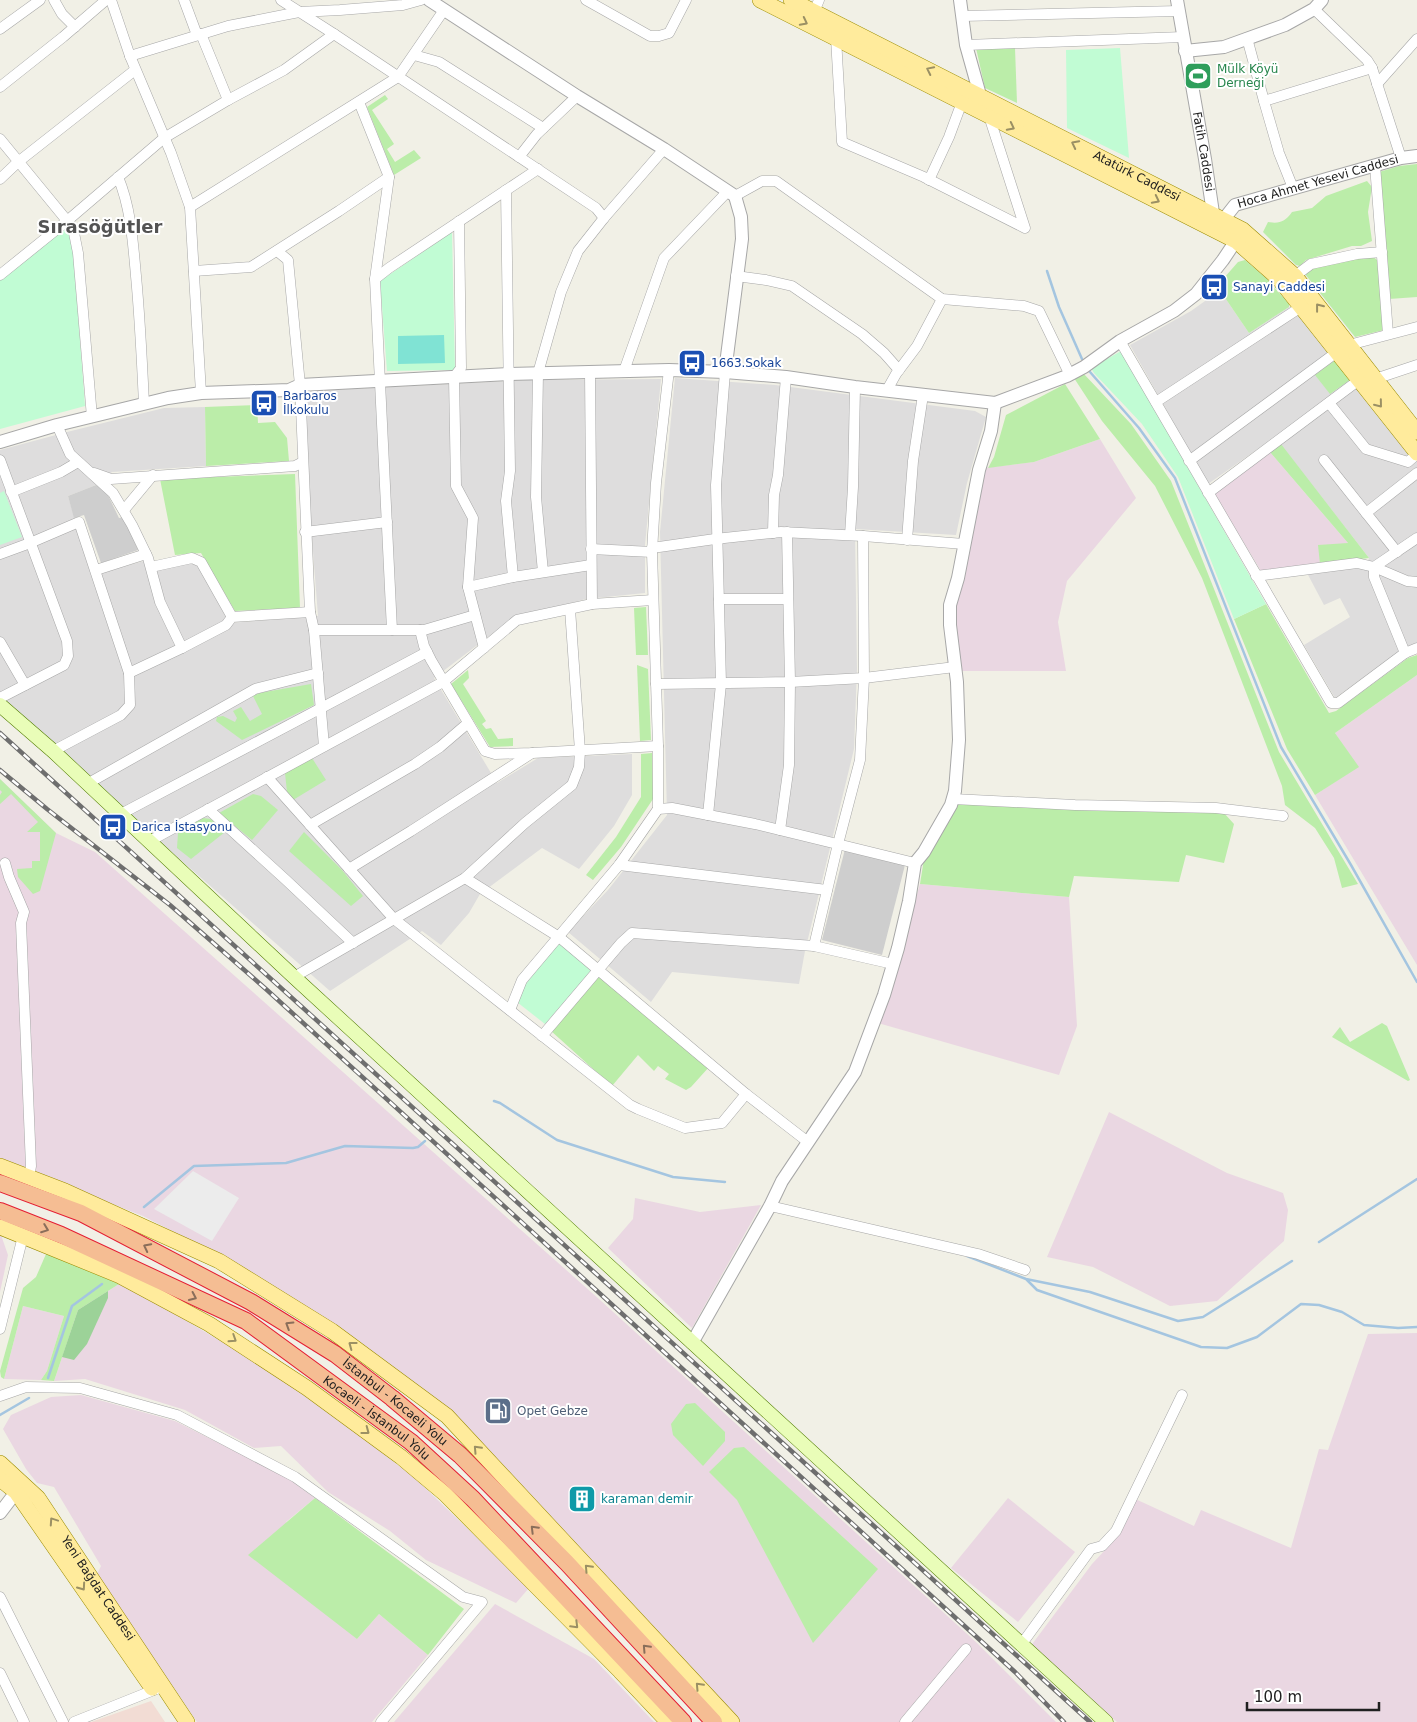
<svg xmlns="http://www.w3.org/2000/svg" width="1417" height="1722" viewBox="0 0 1417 1722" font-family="'DejaVu Sans',sans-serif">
	<rect width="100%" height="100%" fill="#f1f0e6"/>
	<g fill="#dedddd">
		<polygon points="1217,286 1249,333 1289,307 1300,314 1417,461 1417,643 1397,653 1335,698 1304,645 1350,617 1340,598 1324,605 1307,573 1357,566 1365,569 1369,558 1275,437 1208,484 1130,345 1191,311 1205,301"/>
		<polygon points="675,378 775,385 975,411 986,417 967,483 956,535 855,529 857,669 854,749 805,951 799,984 672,972 651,1002 568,932 608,890 667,815 660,532"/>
		<polygon points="661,379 645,545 645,593 586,599 513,618 434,678 497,783 538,758 632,754 632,795 614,826 579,869 542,848 480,894 469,913 441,945 422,931 330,991 118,805 0,695 0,450 67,432 164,408 205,407 206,466 112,472 96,485 68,496 92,575 144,561 149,571 191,563 199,567 229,623 318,616 311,526 306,408 309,396 313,391 529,380"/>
	</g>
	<polygon fill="#f2dcd4" points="151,1701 165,1722 91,1722"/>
	<g fill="#ead7e2">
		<polygon points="1100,439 1136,498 1067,581 1058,622 1066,671 960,671 952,598 983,468 1034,462"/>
		<polygon points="1270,452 1348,543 1320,564 1261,571 1213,492"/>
		<polygon points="1417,675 1417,965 1315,795 1358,767 1335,733"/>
		<polygon points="0,779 56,833 95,852 600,1300 977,1643 1056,1722 735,1722 437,1399 247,1270 143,1216 0,1160"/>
		<polygon points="920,884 1069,897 1077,1026 1059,1075 878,1023"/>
		<polygon points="1109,1112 1227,1173 1283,1193 1288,1210 1284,1241 1217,1301 1170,1306 1093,1267 1047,1257"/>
		<polygon points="635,1198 700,1212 761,1205 692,1328 608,1248 633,1219"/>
		<polygon points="0,1232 8,1255 0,1292"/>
		<polygon points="119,1284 170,1311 296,1386 417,1480 529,1588 516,1603 426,1560 390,1531 328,1492 281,1446 254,1448 185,1410 85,1379 54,1381 78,1310"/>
		<polygon points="23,1306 64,1316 47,1371 41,1380 4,1379"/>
		<polygon points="1417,1333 1417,1722 1117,1722 1030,1647 1092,1564 1120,1534 1131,1497 1194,1526 1201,1510 1291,1548 1319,1449 1328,1450 1368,1334"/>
		<polygon points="81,1395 175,1421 286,1477 315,1498 286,1522 357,1639 379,1614 428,1655 372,1722 197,1722 97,1574 101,1566 54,1487 37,1483 26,1469 3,1429 11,1415 51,1397"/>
		<polygon points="1008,1498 1075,1552 1018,1622 951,1568"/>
		<polygon points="495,1604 594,1659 654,1722 394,1722"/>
	</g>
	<g fill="#cecece">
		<polygon points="96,485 106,491 119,518 124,517 138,550 101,563 84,515 74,518 68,496"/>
		<polygon points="845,849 905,865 882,955 822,940"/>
	</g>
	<g fill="#bbeda9">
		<polygon points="976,48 1015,48 1017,103 985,88"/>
		<polygon points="385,95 388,99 372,110 394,144 387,149 395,162 414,150 421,158 394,175 367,107"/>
		<polygon points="1417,164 1417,297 1389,299 1379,172 1399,166"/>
		<path d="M1367 181 1372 187 1368 212 1372 241 1361 246H1352L1306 260 1300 266 1296 265 1263 232 1268 222C1279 224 1285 222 1292 212L1312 208 1326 196Z"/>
		<polygon points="1372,256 1377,260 1384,330 1355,337 1305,274 1312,268"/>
		<polygon points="1245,260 1267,279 1289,304 1289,307 1249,333 1217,286 1238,262"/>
		<polygon points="1335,360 1350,380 1330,394 1315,375"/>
		<polygon points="1083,373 1131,424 1171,481 1279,752 1358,884 1342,888 1334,858 1315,828 1285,805 1282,786 1202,578 1155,486 1102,421 1074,378"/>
		<polygon points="1065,384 1100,439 1034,462 988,468 994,457 1006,415"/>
		<polygon points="257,405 258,423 275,422 287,438 289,461 206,466 205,407"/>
		<polygon points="1281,444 1369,558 1320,564 1318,545 1348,543 1270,452"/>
		<polygon points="295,474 300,608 235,611 201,553 175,555 160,479"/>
		<polygon points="1266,604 1329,713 1336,711 1408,658 1417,655 1417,675 1335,733 1359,767 1315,795 1287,749 1234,619"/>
		<polygon points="646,607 648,655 636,655 634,608"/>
		<polygon points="637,665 648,669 651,740 640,741"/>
		<polygon points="468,670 469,678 463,684 486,721 482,724 486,729 491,728 498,739 513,738 513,746 490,747 451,684"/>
		<polygon points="311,684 314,705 242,740 216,721 217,717 223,716 235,722 237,718 233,711 241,707 250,721 262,714 253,696 259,693"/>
		<polygon points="652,753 653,799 621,847 593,880 586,875 616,837 641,797 641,754"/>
		<polygon points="312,758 326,780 293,800 287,792 285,773"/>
		<polygon points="0,779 56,833 40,891 33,894 18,877 17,869 32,868 32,861 40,861 40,832 27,832 38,822 11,794 0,804 0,795 2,792 0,790"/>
		<polygon points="253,794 261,796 278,810 252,840 219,813"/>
		<polygon points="959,803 1224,813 1234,824 1224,863 1186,855 1179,882 1074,876 1069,897 920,884 924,859"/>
		<polygon points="203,818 211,819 225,832 191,859 177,848 178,833"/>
		<polygon points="304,832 342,870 363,896 351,906 289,851"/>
		<polygon points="598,975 709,1067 691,1087 686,1090 665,1079 669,1074 658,1066 654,1071 638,1055 612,1086 550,1030"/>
		<polygon points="1382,1023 1387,1026 1410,1080 1408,1081 1332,1037 1340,1027 1350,1042"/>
		<polygon points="46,1254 51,1255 119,1284 78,1310 54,1381 41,1380 47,1371 64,1316 23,1306 4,1379 1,1377 0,1371 23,1288 36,1277"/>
		<polygon points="695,1403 725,1432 725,1441 703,1466 673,1435 671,1424 686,1404"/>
		<polygon points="744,1447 878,1569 813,1643 737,1500 709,1472 734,1448"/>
		<polygon points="315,1498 464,1609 428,1655 379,1614 357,1639 248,1555"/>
	</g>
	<polygon fill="#9cd298" points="108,1291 108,1298 87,1344 74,1360 62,1357 78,1310"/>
	<g fill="#c1fcd4">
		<polygon points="1120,48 1129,158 1067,128 1066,50"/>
		<polygon points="62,228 69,232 73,247 85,406 0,429 0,278"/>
		<polygon points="452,232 455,370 387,371 380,281"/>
		<polygon points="1121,351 1266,604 1234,619 1178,477 1142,424 1094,373 1091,368"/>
		<polygon points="4,491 22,537 0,545 0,493"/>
		<polygon points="559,942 591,971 545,1024 517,1002 525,985"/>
	</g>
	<polygon fill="#80e3d4" points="444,335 445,363 398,364 398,336"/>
	<polygon fill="#ececec" points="193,1171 239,1198 212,1241 154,1209"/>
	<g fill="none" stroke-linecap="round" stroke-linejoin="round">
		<g stroke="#a4c5e0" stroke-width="2.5">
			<polyline points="1047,271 1059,307 1082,359"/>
			<polyline points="1090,372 1139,428 1175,478 1281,747 1351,865 1417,982"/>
			<polyline points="494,1101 500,1103 557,1140 673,1177 725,1182"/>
			<polyline points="144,1207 194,1166 286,1163 345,1146 413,1148 418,1147 425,1141"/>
			<polyline points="1319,1242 1417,1179"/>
			<polyline points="967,1256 1026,1279 1090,1292 1178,1321 1203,1317 1292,1261"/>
			<polyline points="1027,1280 1037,1290 1201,1347 1227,1348 1257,1337 1301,1304 1319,1305 1342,1312 1364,1325 1398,1328 1417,1327"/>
			<polyline points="48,1378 72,1306 102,1284"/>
			<polyline points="0,1415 29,1398"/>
		</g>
		<g stroke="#a7a7a7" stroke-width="11">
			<g id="minor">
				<polyline points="54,0 62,14 75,27"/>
				<polyline points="111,0 130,56 171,153 190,207 201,393"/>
				<polyline points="184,0 197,35"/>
				<polyline points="281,0 334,34 596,208 604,218"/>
				<polyline points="586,0 650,36 659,36 669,33 686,0"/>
				<polyline points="1314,9 1367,60 1372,68 1401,158"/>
				<polyline points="814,12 819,0"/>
				<polyline points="962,16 1179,11"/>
				<polyline points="0,29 40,0"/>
				<polyline points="836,38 842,142 924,177 1025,228 989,116"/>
				<polyline points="1247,38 1264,101"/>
				<polyline points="966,45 1183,37"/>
				<polyline points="414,55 439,62 543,128"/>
				<polyline points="130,56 228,26 299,12 340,10 403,5 421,0"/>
				<polyline points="1377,84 1417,39"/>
				<polyline points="0,87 63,37 106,0"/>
				<polyline points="228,100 284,70 334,34"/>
				<polyline points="359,102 389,177 375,279 392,630"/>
				<polyline points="0,139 73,228 78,253 92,417"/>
				<polyline points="519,157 537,134 577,96"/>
				<polyline points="1375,165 1388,334"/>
				<path d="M118 177C131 208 133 243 136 276 140 318 142 361 144 404"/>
				<polyline points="0,179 18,162 135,70"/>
				<polyline points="929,180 949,137 962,102"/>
				<polyline points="1293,188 1279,153 1264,101 1372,68"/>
				<polyline points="506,190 510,471 506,501 513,577"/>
				<polyline points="735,196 762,181 776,181 942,299 1024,306 1039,311 1069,373 1067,376"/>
				<polyline points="190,207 398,77 444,10"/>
				<polyline points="459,221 461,368 454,377 456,486 473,518 468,587"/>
				<polyline points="277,251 288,260 300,385 310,612 314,630 324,746"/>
				<polyline points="194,271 251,267 339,211 389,177"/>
				<polyline points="0,275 67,221 164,138 228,100 201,34"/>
				<polyline points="736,276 766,280 792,286 862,334 884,353 899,370"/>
				<polyline points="1295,276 1311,264 1357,254 1382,252"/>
				<polyline points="375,279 389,268 538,169"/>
				<polyline points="1120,341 1331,703 1338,703 1405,653 1417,648"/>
				<polyline points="1349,345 1417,327"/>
				<polyline points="590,371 592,604"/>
				<polyline points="624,371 664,258 728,191"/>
				<polyline points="1377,381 1381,377 1417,365"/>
				<polyline points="887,390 896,374 917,346 942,299"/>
				<polyline points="1156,402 1301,307"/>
				<polyline points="1329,403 1366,449 1408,462 1417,454"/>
				<polyline points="57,425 70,454 113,493 132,525 148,558 160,602 182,648"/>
				<polyline points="0,460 67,641 68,656 64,665 0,698"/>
				<polyline points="1324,460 1397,552"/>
				<polyline points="1189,461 1337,352"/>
				<polyline points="94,473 111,479 295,466 303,462"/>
				<polyline points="11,492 61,472 78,462"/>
				<polyline points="1208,493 1359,380"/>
				<polyline points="124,510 153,475"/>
				<polyline points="1366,513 1417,473"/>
				<polyline points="305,532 387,522"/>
				<polyline points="773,533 774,495 778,475 786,377"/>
				<polyline points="850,535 853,487 855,387"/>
				<polyline points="907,540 913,461 923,395"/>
				<polyline points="652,548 715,539 781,532 863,536"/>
				<polyline points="591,549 652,552"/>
				<polyline points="0,554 30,543 79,522 129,673 130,705 121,715 53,751"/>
				<polyline points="151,567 192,558 201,562 232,617"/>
				<polyline points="1374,567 1374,577 1405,653"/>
				<polyline points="1374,567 1417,538"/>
				<polyline points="96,570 146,554"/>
				<polyline points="543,572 536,497 538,373 561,292 578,251 604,218 664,149"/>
				<polyline points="1256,576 1357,563 1374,567 1407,581 1417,582"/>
				<polyline points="719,599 788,599"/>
				<polyline points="314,630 424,630 475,615"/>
				<polyline points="420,630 424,646 431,660 485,751 495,754 532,753 658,746"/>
				<polyline points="0,642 25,685"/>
				<polyline points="484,648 468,587 513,577 591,565"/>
				<polyline points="129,673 182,648 226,625 232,617 310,612"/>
				<polyline points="656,684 790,682 864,678 955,667"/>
				<polyline points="267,777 394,919 630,1105 638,1109 685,1128 722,1123 746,1094"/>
				<polyline points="87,784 255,689 318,673"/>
				<polyline points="953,799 1075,805 1216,808 1283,816"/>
				<polyline points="208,809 286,880 353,943"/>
				<polyline points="658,809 672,808 755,824 915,863"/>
				<polyline points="119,815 427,652"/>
				<polyline points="708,815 721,684 716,485 725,372"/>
				<polyline points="310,825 415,764 440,747 468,723"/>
				<polyline points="780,830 789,765 790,682 787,532"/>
				<polyline points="148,842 443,682 517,620 592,604 653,600"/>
				<polyline points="5,863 9,877 24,912 21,923 31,1166 29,1177"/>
				<polyline points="619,865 827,890"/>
				<polyline points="349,869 411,831 532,753"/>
				<polyline points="465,878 559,937 746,1094 808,1142"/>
				<polyline points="814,946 838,844 860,760 864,678 863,536 964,544"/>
				<polyline points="294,977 465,878 525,823 572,785 579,767 580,751 570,609"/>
				<polyline points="510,1010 522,980 619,865 658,809 658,746 652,552 656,483 669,370"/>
				<polyline points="542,1036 621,943 632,933 814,946 893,964"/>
				<polyline points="770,1206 978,1254 1025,1270"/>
				<polyline points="0,1329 23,1236"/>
				<polyline points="0,1396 26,1387 80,1388 177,1415 295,1477 463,1597 482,1602 381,1722"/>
				<polyline points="0,1597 63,1722"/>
				<polyline points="1021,1645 1091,1549 1102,1546 1116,1531 1182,1395"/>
				<polyline points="0,1673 24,1722"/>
				<polyline points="74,1722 159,1688"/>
				<polyline points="905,1722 966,1649"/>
			</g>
		</g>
		<g stroke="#a7a7a7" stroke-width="14">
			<g id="tertiary">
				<polyline points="429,0 577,96 664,149 735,196 741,217 742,239 725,372"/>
				<polyline points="960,0 966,45 980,95"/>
				<path id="s1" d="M1177 0 1205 159 1213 213"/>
				<polyline points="1185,51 1224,47 1285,25 1314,9 1322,0"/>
				<path id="s2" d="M1224 219 1235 205 1401 158 1417 156"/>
				<polyline points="0,442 57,425 168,398 201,393 289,390 300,385 509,374 669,370 725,372 786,377 855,387 995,403 1067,376 1084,367 1120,341 1174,311 1196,294 1223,260 1241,233"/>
				<polyline points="692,1343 770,1206 782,1181 855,1072 884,995 898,948 909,901 915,863 924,852 951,805 955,791 959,740 957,682 950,625 950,605 958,578 979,470 991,431 995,403"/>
				<polyline points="0,1513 16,1492"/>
			</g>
		</g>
		<g stroke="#527d00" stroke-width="15">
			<polyline id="secondary" points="0,705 53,751 294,977 1106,1722"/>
		</g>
		<g stroke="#9b8c00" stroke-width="16">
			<g id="primary">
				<polyline points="760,0 1236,241 1279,279 1417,453"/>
				<path id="s3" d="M791 0 1243 230 1295 276 1417 432"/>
				<polyline points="0,1166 65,1191 219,1261 332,1331 447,1416 732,1722"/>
				<polyline points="0,1227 118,1275 209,1324 307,1388 401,1457 445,1494 620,1671 668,1722"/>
				<path id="s4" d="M0 1463 38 1498 187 1722"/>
				<polyline points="0,1479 16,1492 152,1688"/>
			</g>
		</g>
		<g stroke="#e41e33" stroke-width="18">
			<g id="trunk">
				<path id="s5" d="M0 1183 81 1213 251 1302 335 1354 392 1398 460 1455 567 1563 714 1722"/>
				<path id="s6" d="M0 1211 61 1235 246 1321 411 1442 473 1499 683 1722"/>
			</g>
		</g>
		<use href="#minor" stroke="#fff" stroke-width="10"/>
		<use href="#tertiary" stroke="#fff" stroke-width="12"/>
		<use href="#secondary" stroke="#e9fdb8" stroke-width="14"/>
		<use href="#primary" stroke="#ffeb9c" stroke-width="15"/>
		<use href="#trunk" stroke="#f5bd93" stroke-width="16"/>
		<g stroke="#6e6e6e" stroke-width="4.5">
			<g id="rail">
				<polyline points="0,733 1090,1722"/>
				<polyline points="0,770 47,809 170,905 267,990 1015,1672 1064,1722"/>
			</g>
		</g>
		<use href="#rail" stroke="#fff" stroke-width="2.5" stroke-dasharray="8" stroke-linecap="butt"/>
	</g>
	<defs><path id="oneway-chevron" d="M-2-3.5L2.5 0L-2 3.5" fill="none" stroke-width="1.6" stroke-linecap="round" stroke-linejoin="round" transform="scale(1.25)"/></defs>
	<g stroke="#9b9064">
		<use href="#oneway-chevron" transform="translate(804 22) rotate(27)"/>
		<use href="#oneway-chevron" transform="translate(930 70) rotate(-154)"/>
		<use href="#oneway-chevron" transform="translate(1011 127) rotate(27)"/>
		<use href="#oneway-chevron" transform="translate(1075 144) rotate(-153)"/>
		<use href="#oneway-chevron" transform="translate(1156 200) rotate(27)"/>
		<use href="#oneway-chevron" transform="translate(1319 307) rotate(-128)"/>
		<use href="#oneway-chevron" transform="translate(1379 404) rotate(51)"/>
		<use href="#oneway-chevron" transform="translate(233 1339) rotate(33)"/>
		<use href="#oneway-chevron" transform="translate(352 1345) rotate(-143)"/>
		<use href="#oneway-chevron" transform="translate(366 1431) rotate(37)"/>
		<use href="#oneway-chevron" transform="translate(477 1449) rotate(-133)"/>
		<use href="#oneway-chevron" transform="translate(53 1521) rotate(-124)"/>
		<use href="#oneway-chevron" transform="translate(588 1568) rotate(-133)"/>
		<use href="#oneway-chevron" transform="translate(82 1587) rotate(55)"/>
		<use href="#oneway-chevron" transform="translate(575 1625) rotate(45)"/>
		<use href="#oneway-chevron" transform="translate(699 1686) rotate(-133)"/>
	</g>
	<g stroke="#8a6e5a">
		<use href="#oneway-chevron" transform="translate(45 1229) rotate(21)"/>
		<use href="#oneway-chevron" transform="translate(147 1247) rotate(-153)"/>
		<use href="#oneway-chevron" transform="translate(193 1297) rotate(25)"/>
		<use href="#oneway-chevron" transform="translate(289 1325) rotate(-148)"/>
		<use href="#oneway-chevron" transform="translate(534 1529) rotate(-135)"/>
		<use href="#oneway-chevron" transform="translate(646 1648) rotate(-133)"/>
	</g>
	<defs>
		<g id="stadium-square" transform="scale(1.4375)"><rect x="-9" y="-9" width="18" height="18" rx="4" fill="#2e9e5b" stroke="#fff"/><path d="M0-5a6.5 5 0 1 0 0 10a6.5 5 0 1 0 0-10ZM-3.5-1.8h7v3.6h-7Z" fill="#fff"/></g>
		<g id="bus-square" transform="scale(1.4375)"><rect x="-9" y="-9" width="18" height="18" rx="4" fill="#1a4fb4" stroke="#fff"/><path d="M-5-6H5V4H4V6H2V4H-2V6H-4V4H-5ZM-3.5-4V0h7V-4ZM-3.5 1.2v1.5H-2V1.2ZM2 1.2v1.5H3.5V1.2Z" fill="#fff"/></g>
		<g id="fuel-square" transform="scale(1.4375)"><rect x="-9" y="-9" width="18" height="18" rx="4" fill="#5c6f8a" stroke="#fff"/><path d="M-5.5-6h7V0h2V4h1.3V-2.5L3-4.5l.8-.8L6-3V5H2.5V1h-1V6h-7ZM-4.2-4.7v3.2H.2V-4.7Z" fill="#fff"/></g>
		<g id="building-square" transform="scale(1.4375)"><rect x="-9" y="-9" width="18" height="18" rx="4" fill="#0f9aa8" stroke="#fff"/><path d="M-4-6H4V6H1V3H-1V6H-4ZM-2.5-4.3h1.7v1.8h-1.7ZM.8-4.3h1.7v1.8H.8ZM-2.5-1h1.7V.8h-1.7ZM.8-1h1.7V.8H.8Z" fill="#fff"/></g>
	</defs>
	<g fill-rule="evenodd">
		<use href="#stadium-square" x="1198" y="76"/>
		<use href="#bus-square" x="1214" y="287"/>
		<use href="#bus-square" x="692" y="363"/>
		<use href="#bus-square" x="264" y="403"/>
		<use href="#bus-square" x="113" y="827"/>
		<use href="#fuel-square" x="498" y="1411"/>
		<use href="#building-square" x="582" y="1499"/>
	</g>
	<g text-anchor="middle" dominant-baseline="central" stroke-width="4" stroke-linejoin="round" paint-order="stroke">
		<g font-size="12" fill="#27864d" stroke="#fff" text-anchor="start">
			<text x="1217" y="69">Mülk Köyü<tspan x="1217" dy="14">Derneği</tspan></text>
		</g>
		<g font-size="12" fill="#202020" stroke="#fff">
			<text stroke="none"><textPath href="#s1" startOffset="154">Fatih Caddesi</textPath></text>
			<text stroke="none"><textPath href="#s3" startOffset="388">Atatürk Caddesi</textPath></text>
			<text stroke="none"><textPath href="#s2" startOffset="104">Hoca Ahmet Yesevi Caddesi</textPath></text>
			<text stroke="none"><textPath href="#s5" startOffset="454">İstanbul - Kocaeli Yolu</textPath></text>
			<text stroke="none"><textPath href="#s6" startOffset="432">Kocaeli - İstanbul Yolu</textPath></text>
			<text stroke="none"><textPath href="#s4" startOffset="160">Yeni Bağdat Caddesi</textPath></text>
		</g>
		<g font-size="12" fill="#164399" stroke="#fff" text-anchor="start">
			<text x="1233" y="287">Sanayi Caddesi</text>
			<text x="711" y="363">1663.Sokak</text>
			<text x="283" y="396">Barbaros<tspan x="283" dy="14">İlkokulu</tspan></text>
			<text x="132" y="827">Darica İstasyonu</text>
		</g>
		<g font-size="12" fill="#4e5e75" stroke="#fff" text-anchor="start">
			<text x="517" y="1411">Opet Gebze</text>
		</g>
		<g font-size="12" fill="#0d838f" stroke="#fff" text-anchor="start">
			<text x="601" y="1499">karaman demir</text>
		</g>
		<g font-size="18" font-weight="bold" fill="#535353" stroke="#fff">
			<text x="100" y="226">Sırasöğütler</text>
		</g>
	</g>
	<path d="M1247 1702v8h132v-8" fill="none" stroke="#202020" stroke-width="2.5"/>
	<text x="1254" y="1702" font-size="15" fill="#202020" stroke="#ffffff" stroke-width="4" paint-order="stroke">100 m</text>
</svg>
